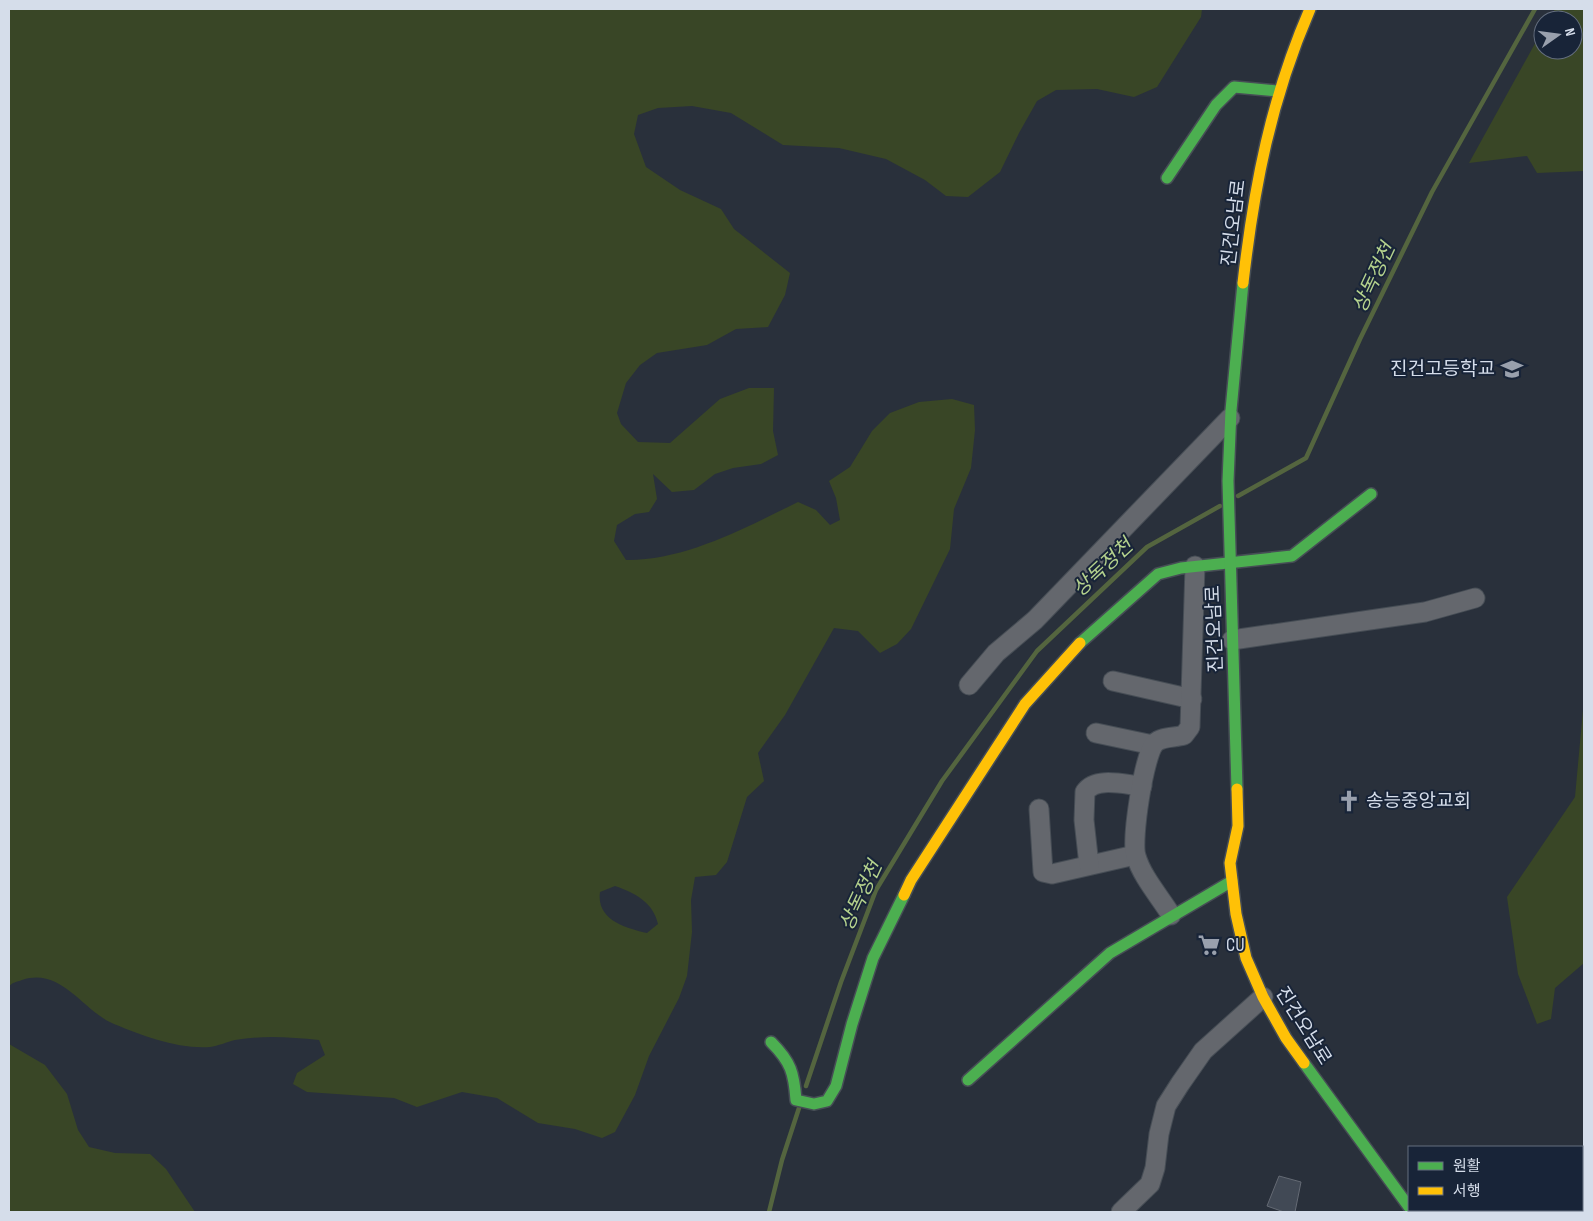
<svg xmlns="http://www.w3.org/2000/svg" width="1593" height="1221" viewBox="0 0 1593 1221" font-family="'Sofia Sans Condensed','Noto Sans KR',sans-serif">
	<rect width="100%" height="100%" fill="#29303b"/>
	<g fill="#394626" fill-rule="evenodd">
		<path d="M9 9H1202L1201 17 1157 87 1134 97 1097 89 1056 90 1037 101 1019 133 1000 172 968 197 946 196 925 180 886 159 839 148 783 145 731 113 692 106 658 108 638 115 634 134 646 167 680 190 721 209 734 229 790 273 785 295 768 327 736 329 707 345 657 353 640 365 626 383 617 413 621 424 638 442 670 443 720 399 749 388H774L773 431 778 455 761 464 733 468 715 474 694 490 672 492 653 474 657 499 649 512 635 514 617 525 614 541 626 560C685 561 747 527 798 502L816 510 830 525 840 520 836 498 829 481 850 467 872 431 890 413 919 402 952 399 974 405 975 430 971 468 954 509 950 549 911 629 897 644 880 653 858 631 834 628 785 715 758 753 764 781 747 797 727 862 716 875 695 877 691 900 692 932 687 976 679 998 649 1056 635 1095 615 1132 602 1138 575 1129 538 1123 497 1098 462 1092 417 1107 394 1098 307 1092 293 1084 297 1073 325 1055 319 1040C290 1037 264 1035 235 1040 227 1042 218 1046 210 1047 177 1049 143 1036 114 1024 81 1010 62 967 22 980 17 982 12 982 9 987ZM615 886C635 893 653 902 658 924L647 933C626 928 596 920 600 892Z"/>
		<polygon points="1555,9 1584,9 1584,171 1537,173 1527,156 1469,163 1543,29 1543,50 1573,50 1573,20 1548,20"/>
		<polygon points="1584,699 1584,963 1555,988 1551,1019 1537,1024 1518,974 1507,897 1575,797"/>
		<polygon points="9,1044 45,1065 67,1094 78,1130 89,1147 115,1153 150,1154 166,1169 195,1212 9,1212"/>
	</g>
	<g fill="none" stroke-linecap="round" stroke-linejoin="round">
		<g stroke="#54653f" stroke-width="4.5">
			<polyline points="1238,496 1306,458 1360,339 1432,192 1535,9"/>
			<polyline points="806,1086 841,982 876,890 942,781 1037,651 1147,547 1220,506"/>
			<polyline points="769,1212 782,1160 799,1108"/>
		</g>
	</g>
	<polygon fill="#414955" stroke="#646a74" points="1279,1176 1301,1182 1295,1212 1284,1212 1267,1206"/>
	<g fill="none" stroke-linecap="round" stroke-linejoin="round">
		<g stroke="#464d55" stroke-width="21">
			<g id="street">
				<polyline points="1232,640 1425,612 1475,598"/>
				<polyline points="1113,681 1192,699"/>
				<polyline points="969,685 996,653 1035,620 1230,418"/>
				<polyline points="1096,733 1153,745"/>
				<polyline points="1039,809 1043,872 1052,874 1135,855"/>
				<path d="M1089 865 1084 820 1085 792C1096 776 1126 785 1142 786"/>
				<path d="M1171 915C1160 897 1142 877 1136 856 1131 840 1144 754 1155 743 1162 736 1175 738 1184 735L1190 727 1195 566"/>
				<polyline points="1121,1212 1150,1184 1155,1168 1159,1134 1166,1106 1180,1084 1203,1051 1263,997"/>
			</g>
		</g>
		<g stroke="#464d55" stroke-width="14">
			<g id="fast">
				<polyline points="1167,178 1216,105 1234,87 1277,91"/>
				<polyline points="1080,643 1158,574 1181,568 1292,556 1371,494"/>
				<polyline points="1237,789 1228,481 1231,410 1243,283"/>
				<path d="M771 1042C791 1062 794 1073 796 1100L814 1104 827 1101 836 1086 852 1024 873 958 904 895"/>
				<polyline points="1304,1063 1409,1207"/>
				<polyline points="968,1080 1110,953 1232,881"/>
			</g>
		</g>
		<g stroke="#464d55" stroke-width="14">
			<g id="slow">
				<path d="M1243 283C1254 186 1271 99 1310 9"/>
				<polyline points="1237,789 1238,826 1230,863 1236,914 1246,958 1263,997 1286,1038 1304,1063"/>
				<polyline points="904,895 911,880 1025,704 1080,643"/>
			</g>
		</g>
		<use href="#street" stroke="#64676d" stroke-width="19"/>
		<use href="#fast" stroke="#4caf50" stroke-width="11"/>
		<use href="#slow" stroke="#ffc107" stroke-width="11"/>
	</g>
	<defs>
		<g id="school-bare" transform="scale(1.725)"><path d="M0-5L7-2L0 1L-7-2ZM-4 1L0 2.5L4 1V4Q0 6-4 4Z" fill="#99a0ad" stroke="#182438" stroke-width="2.5" paint-order="stroke"/></g>
		<g id="church-bare" transform="scale(1.725)"><path d="M-1.2-6h2.4v3.5h3.3v2.4h-3.3V6h-2.4V-.1h-3.3v-2.4h3.3Z" fill="#99a0ad" stroke="#182438" stroke-width="2.5" paint-order="stroke"/></g>
		<g id="supermarket-bare" transform="scale(1.725)"><path d="M-6-5.5h2.5l.6 2H6L4.5 2H-2.5L-4.4-4H-6ZM-1.5 3.2a1.3 1.3 0 1 0 .1 0ZM3 3.2a1.3 1.3 0 1 0 .1 0Z" fill="#99a0ad" stroke="#182438" stroke-width="2.5" paint-order="stroke"/></g>
	</defs>
	<g fill-rule="evenodd">
		<use href="#school-bare" x="1512" y="369"/>
		<use href="#church-bare" x="1349" y="801"/>
		<use href="#supermarket-bare" x="1209" y="945"/>
	</g>
	<g text-anchor="middle" dominant-baseline="central" stroke-width="4" stroke-linejoin="round" paint-order="stroke">
		<g font-size="19" fill="#d5ddea" stroke="#182438">
			<text transform="translate(1234 223) rotate(-83)">진건오남로</text>
			<text transform="translate(1215 629) rotate(-92)">진건오남로</text>
			<text transform="translate(1303 1026) rotate(58)">진건오남로</text>
		</g>
		<g font-size="19" fill="#d5ddea" stroke="#182438" text-anchor="start">
			<text x="1495" y="369" text-anchor="end">진건고등학교</text>
			<text x="1366" y="801">송능중앙교회</text>
			<text x="1226" y="945">CU</text>
		</g>
		<g font-size="20" font-style="italic" fill="#b5d28d" stroke="#182438">
			<text transform="translate(1374 278) rotate(-65)">상독정천</text>
			<text transform="translate(1103 568) rotate(-43)">상독정천</text>
			<text transform="translate(861 896) rotate(-65)">상독정천</text>
		</g>
	</g>
	<rect width="1593" height="1221" fill="none" stroke="#d5ddea" stroke-width="20"/>
	<rect x="1408" y="1146" width="175" height="65" fill="#182438" stroke="#646e7f"/>
	<rect x="1418" y="1162" width="25" height="8" fill="#4caf50" stroke="#646e7f"/>
	<text x="1453" y="1171" font-size="15" fill="#d5ddea">원활</text>
	<rect x="1418" y="1187" width="25" height="8" fill="#ffc107" stroke="#646e7f"/>
	<text x="1453" y="1196" font-size="15" fill="#d5ddea">서행</text>
	<g transform="translate(1558 35) rotate(76)"><circle r="24" fill="#182438" stroke="#646e7f"/>
	<path d="M0-4L9 19L0 12L-9 19Z" fill="#99a0ad"/>
	<text y="-8" font-size="14" font-weight="bold" text-anchor="middle" fill="#d5ddea">N</text>
	</g>
</svg>
